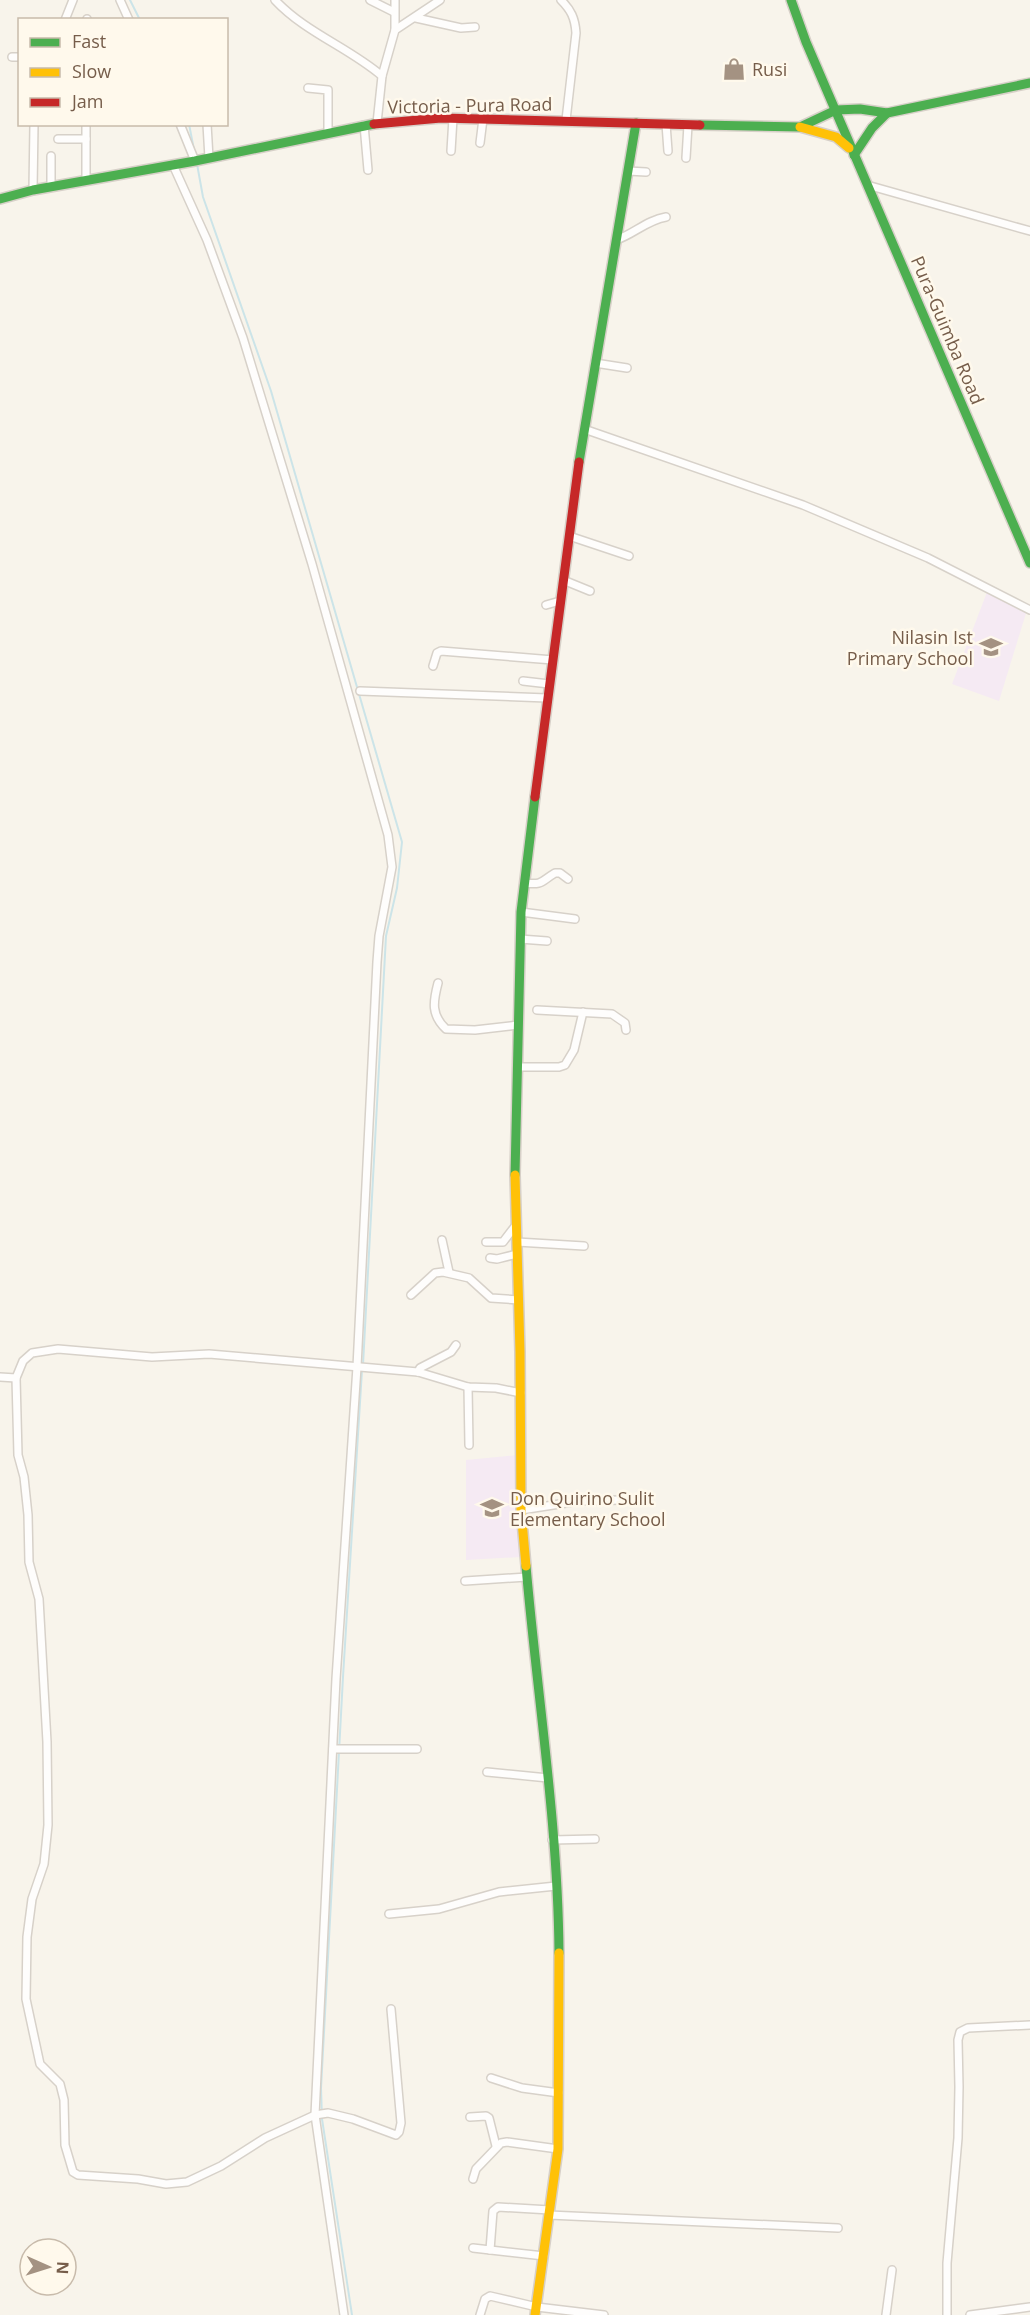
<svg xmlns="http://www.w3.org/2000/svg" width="1030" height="2315" viewBox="0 0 1030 2315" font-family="'Open Sans',sans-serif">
	<rect width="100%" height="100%" fill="#f8f4eb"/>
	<g fill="#f5eaf3">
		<polygon points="987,592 1027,610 999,701 952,684"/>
		<polygon points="518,1455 521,1557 466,1560 466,1460"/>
	</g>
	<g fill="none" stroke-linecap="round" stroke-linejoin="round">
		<g stroke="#cce4e8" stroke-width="2">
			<polyline points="130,0 140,20"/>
			<polyline points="189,124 194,150"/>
			<polyline points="197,164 203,197 271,391 402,842 397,888 386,936 363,1365"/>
			<polyline points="352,2315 322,2119 321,2088 343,1677 362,1370"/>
		</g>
		<g stroke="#d7d1c9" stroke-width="10">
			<g id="street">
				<polyline points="120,0 129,20"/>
				<path d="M275 0C306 33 348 47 382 76L377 123"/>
				<polyline points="370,0 394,12"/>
				<path d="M561 0C571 10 575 18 576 33L566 120"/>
				<polyline points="416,18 461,28 475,27"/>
				<polyline points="65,20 73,0"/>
				<polyline points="87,20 87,19"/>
				<polyline points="395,30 395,1"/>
				<polyline points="12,57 20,57"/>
				<polyline points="382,76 395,30 440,0"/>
				<polyline points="308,88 328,90 328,134"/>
				<polyline points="86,124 86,181"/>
				<polyline points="180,124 195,161"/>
				<polyline points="207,124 209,158"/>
				<polyline points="666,124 668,151"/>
				<polyline points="364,125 368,170"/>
				<polyline points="58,139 86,139"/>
				<polyline points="480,143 483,119"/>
				<polyline points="451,151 453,118"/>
				<polyline points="51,156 51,187"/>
				<polyline points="686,158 688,125"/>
				<polyline points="173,165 207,240 243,338 312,564 388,835 392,867 379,936 377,962 357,1367 336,1679 315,2115 344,2315"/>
				<polyline points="628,171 646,172"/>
				<polyline points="867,185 1030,231"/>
				<polyline points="33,190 34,124"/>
				<path d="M616 240C634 234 647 220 666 217"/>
				<polyline points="595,363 627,368"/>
				<polyline points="584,429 803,505 928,558 1030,610"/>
				<polyline points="569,536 629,556"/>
				<polyline points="563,580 590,591"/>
				<polyline points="546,605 560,601"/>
				<polyline points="433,666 437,653 441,651 553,660"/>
				<polyline points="523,681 549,684"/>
				<polyline points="360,691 547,698"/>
				<path d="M524 883C544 885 540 882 555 873H560L568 879"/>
				<polyline points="521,912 575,919"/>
				<polyline points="520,939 547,941"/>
				<path d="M438 983C433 1002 431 1015 446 1029L475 1030 518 1025"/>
				<polyline points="537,1010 612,1014 625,1023 626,1030"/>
				<polyline points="517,1067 559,1067 565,1065 574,1050 583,1012"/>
				<polyline points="442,1240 449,1272"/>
				<polyline points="486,1242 503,1242 516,1225"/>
				<polyline points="517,1242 584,1246"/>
				<polyline points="490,1258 497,1259 517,1254"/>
				<polyline points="411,1295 435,1273 443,1272 469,1278 491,1298 519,1300"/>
				<polyline points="418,1372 420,1368 451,1352 456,1345"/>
				<polyline points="0,1377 16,1378"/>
				<polyline points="468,1387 469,1445"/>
				<polyline points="521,1510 579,1501 621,1500"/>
				<polyline points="465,1581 527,1577"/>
				<polyline points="333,1749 417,1749"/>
				<polyline points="487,1772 548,1778"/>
				<polyline points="552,1840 595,1839"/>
				<polyline points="389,1914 439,1909 499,1892 556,1886"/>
				<polyline points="391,2009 401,2123 399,2132 396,2135 353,2119 328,2113 315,2115 265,2138 221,2166 187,2182 166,2184 138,2179 78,2175 73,2172 65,2145 64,2100 60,2084 40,2064 26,1999 27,1937 32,1899 44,1864 48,1825 47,1742 39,1599 29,1562 28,1515 24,1477 18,1455 16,1378 23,1361 32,1353 58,1349 152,1357 209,1354 418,1372 468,1387 496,1388 521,1393"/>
				<polyline points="491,2078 522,2088 559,2093"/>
				<polyline points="470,2117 486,2116 489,2118 496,2146"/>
				<polyline points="473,2179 476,2169 501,2143 507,2142 558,2149"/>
				<polyline points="549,2215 838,2228"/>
				<polyline points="473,2248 544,2256"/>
				<polyline points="490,2250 493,2211 498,2207 550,2210"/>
				<polyline points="480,2315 485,2299 490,2296 537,2307 604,2315"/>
				<polyline points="886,2315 892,2270"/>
				<polyline points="947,2315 947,2263 958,2138 959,2087 958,2040 960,2032 968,2028 1030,2025"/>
				<polyline points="970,2315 1030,2307"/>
			</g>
		</g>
		<g stroke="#d7d0c8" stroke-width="12">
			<g id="fast">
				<polyline points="791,0 806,42 1030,563"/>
				<polyline points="700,125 800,127 836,110 860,109 887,113 1030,83"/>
				<polyline points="854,155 872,128 887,113"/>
				<polyline points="0,199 33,190 195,161 374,124"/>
				<polyline points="579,462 636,123"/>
				<polyline points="515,1175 521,912 535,797"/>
				<path d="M526 1566C537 1694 558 1823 559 1953"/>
			</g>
		</g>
		<g stroke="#d7d0c8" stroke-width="12">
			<g id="slow">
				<polyline points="800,127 836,137 849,148"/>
				<polyline points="515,1175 520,1352 521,1510 526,1566"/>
				<polyline points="535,2315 558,2149 559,1953"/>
			</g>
		</g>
		<g stroke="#d7d0c8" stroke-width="12">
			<g id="jam">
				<polyline points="374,124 441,118 700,125"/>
				<polyline points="535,797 579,462"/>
			</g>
		</g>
		<use href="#street" stroke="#fefdfc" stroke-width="7"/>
		<use href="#fast" stroke="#4caf50" stroke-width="9"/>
		<use href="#slow" stroke="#ffc107" stroke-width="9"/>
		<use href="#jam" stroke="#c62828" stroke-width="9"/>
	</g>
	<defs>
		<g id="shop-bare" transform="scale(1.8)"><path d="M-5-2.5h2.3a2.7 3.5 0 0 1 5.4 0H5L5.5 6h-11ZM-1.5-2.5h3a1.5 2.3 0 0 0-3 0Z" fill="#a49282" stroke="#fff9ec" stroke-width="2.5" paint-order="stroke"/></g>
		<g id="school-bare" transform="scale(1.8)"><path d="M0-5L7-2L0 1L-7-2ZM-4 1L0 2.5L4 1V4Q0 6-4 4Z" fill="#a49282" stroke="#fff9ec" stroke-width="2.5" paint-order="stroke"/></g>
	</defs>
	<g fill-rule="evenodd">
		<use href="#shop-bare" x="734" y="69"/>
		<use href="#school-bare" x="991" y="647"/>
		<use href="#school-bare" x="492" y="1508"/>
	</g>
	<g text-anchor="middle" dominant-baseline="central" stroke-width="5" stroke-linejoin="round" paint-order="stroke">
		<g font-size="18" fill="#765d4a" stroke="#fff9ec" text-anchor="start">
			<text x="752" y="69">Rusi</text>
			<text x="973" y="637" text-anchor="end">Nilasin Ist<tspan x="973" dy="21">Primary School</tspan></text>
			<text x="510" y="1498">Don Quirino Sulit<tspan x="510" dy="21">Elementary School</tspan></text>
		</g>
		<g font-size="18" fill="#765d4a" stroke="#fff9ec">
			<text transform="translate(470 105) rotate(-1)">Victoria - Pura Road</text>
			<text transform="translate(948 330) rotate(67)">Pura-Guimba Road</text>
		</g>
	</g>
	<rect x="18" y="18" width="210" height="108" fill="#fff9ec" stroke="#c8bbab" stroke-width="1.5"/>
	<rect x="30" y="38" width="30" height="9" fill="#4caf50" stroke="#c8bbab" stroke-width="1.5"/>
	<text x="72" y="48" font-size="18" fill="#765d4a">Fast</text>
	<rect x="30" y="68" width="30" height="9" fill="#ffc107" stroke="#c8bbab" stroke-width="1.5"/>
	<text x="72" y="78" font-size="18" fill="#765d4a">Slow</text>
	<rect x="30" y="98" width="30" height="9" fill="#c62828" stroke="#c8bbab" stroke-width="1.5"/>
	<text x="72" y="108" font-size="18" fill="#765d4a">Jam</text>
	<g transform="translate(48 2267) rotate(93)"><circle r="28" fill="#fff9ec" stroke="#c8bbab" stroke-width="1.5"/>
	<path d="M0-4.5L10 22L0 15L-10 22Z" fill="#a49282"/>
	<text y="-9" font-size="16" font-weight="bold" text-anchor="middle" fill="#765d4a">N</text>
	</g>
</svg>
